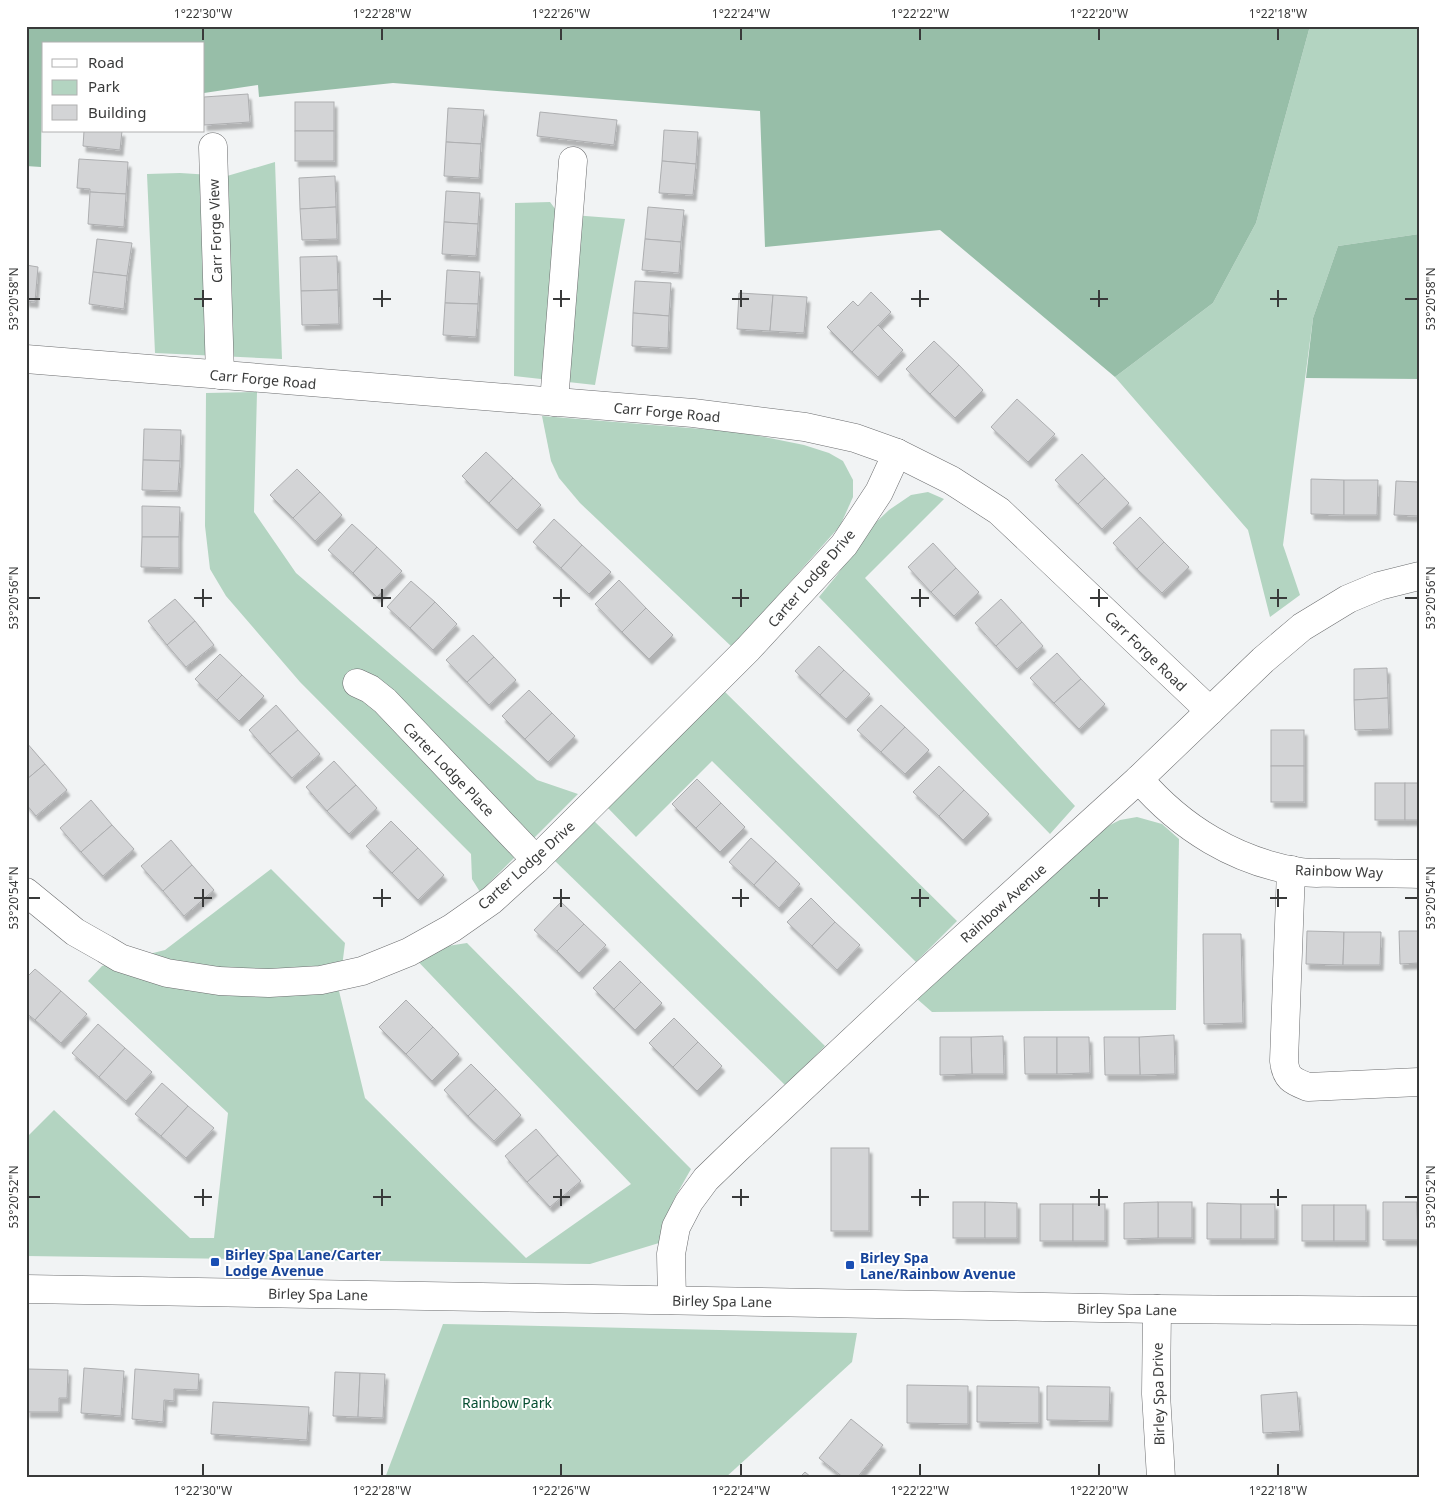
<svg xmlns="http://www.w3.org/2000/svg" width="1445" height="1504" viewBox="0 0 1445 1504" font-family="'Noto Sans',sans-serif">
	<defs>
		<filter id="shadow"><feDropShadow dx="3" dy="5.5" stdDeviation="1" flood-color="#0004"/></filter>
	</defs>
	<rect width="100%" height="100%" fill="#f1f3f4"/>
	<g fill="#b3d4c1">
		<polygon points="1310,26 1419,26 1419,234 1338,246 1313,318 1283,545 1300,595 1270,617 1248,530 1115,377 1213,303 1256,223"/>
		<polygon points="275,162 282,359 155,353 147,174 180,173 227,176"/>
		<polygon points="550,202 559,214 625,219 595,385 514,376 515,203"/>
		<polygon points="257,392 254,512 296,573 537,780 578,794 480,892 472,879 471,854 300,682 226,596 210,569 205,526 206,393"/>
		<polygon points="542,416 739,432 804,445 829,453 843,461 853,480 853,497 840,526 732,647 580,503 559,478 551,461"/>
		<polygon points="928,492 944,499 865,578 1075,806 1050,834 819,597 837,575 872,526 889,510 911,495"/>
		<polygon points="723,690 957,921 916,962 712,761 636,837 607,807"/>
		<polygon points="1137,817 1162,824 1179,839 1176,1010 932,1012 916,998 1102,829 1120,820"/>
		<polygon points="593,820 825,1046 786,1086 554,860"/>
		<polygon points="271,869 345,943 339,991 365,1098 526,1258 631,1184 409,952 467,943 691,1169 674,1199 659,1243 590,1264 26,1256 26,1138 54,1110 190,1238 214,1238 228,1113 88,981 102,966 165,950"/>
		<polygon points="443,1324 496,1325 857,1333 852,1362 725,1478 385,1478"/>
	</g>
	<g fill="#97bea8">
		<polygon points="26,26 1310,26 1256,223 1213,303 1115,377 940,230 765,247 760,111 393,83 259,97 258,85 204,93 204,44 44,44 44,50 42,50 41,167 26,166"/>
		<polygon points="1419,234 1419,379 1306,378 1313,318 1338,246"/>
	</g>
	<g fill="#d3d4d6" stroke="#adaeb0" filter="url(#shadow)">
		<polygon points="248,94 250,122 204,125 204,97"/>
		<rect x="295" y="102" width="39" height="29"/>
		<polygon points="448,108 484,110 481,144 446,142"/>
		<polygon points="540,112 617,120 614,145 537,136"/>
		<polygon points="664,130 698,132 696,164 662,161"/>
		<polygon points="84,131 122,131 120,150 83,146"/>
		<rect x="295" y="131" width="39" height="30"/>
		<polygon points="446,142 481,144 479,178 444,176"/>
		<polygon points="79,159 128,162 126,194 90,192 90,189 77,188"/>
		<polygon points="662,161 696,164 693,195 659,193"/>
		<polygon points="335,176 336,207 300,209 299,178"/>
		<polygon points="446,191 480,193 478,224 444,222"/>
		<polygon points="90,192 126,194 124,227 88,224"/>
		<polygon points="336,207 337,239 302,240 300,209"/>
		<polygon points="648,207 684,210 681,242 645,239"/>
		<polygon points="444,222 478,224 476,256 442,254"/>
		<polygon points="97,239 132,243 127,276 93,272"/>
		<polygon points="645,239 681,242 679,273 642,270"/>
		<polygon points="337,256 338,290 301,291 300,257"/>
		<polygon points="26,265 38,267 35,302 26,301"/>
		<polygon points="447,270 480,272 478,304 445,303"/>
		<polygon points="93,272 127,276 124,309 89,304"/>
		<polygon points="635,281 671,283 669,316 633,313"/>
		<polygon points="338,290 339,324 302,325 301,291"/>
		<polygon points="871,292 891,312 852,352 827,327 853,301 858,306"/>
		<polygon points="739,293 773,295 770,331 737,329"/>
		<polygon points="773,295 807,297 804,333 770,331"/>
		<polygon points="445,303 478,304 476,337 443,335"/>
		<polygon points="633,313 669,316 668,348 632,346"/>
		<polygon points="878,325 903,350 878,377 852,352"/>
		<polygon points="934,341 959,365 930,394 906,369"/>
		<polygon points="959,365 983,390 955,418 930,394"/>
		<polygon points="1017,399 1055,434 1028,462 991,427"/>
		<polygon points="144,429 181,430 180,461 143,460"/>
		<polygon points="486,452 513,478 489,503 462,476"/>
		<polygon points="1082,454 1105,478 1078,504 1055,480"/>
		<polygon points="143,460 180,461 178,491 142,490"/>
		<polygon points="297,469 320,492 293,518 270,495"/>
		<polygon points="513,478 541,505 517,530 489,503"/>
		<polygon points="1105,478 1129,503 1102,529 1078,504"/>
		<polygon points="1311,479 1344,480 1344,515 1311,514"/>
		<polygon points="1344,480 1378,480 1377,515 1344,515"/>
		<polygon points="1396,481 1419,482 1419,516 1394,515"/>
		<polygon points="320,492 342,515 315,541 293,518"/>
		<polygon points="142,506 180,507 179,537 142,537"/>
		<polygon points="1140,517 1164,542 1137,569 1113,543"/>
		<polygon points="554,519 582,545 561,568 533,542"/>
		<polygon points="352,524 377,547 353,573 328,550"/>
		<polygon points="142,537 179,537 179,568 141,567"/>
		<polygon points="1164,542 1189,567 1162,593 1137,569"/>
		<polygon points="933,543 956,568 931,592 908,567"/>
		<polygon points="582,545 611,572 589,594 561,568"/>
		<polygon points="377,547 402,571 377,597 353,573"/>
		<polygon points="956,568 979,592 954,616 931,592"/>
		<polygon points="619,580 646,608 622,632 595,604"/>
		<polygon points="411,581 435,602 410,628 387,607"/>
		<polygon points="175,599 195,621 167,645 148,621"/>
		<polygon points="1001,599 1022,622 996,646 975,623"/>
		<polygon points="435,602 457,624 433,650 410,628"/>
		<polygon points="646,608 673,635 649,659 622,632"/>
		<polygon points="195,621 214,645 186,667 167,645"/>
		<polygon points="1022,622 1043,646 1017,669 996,646"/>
		<polygon points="473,635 494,657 467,682 446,660"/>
		<polygon points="819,646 844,670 820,695 795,671"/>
		<polygon points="1057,653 1081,679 1054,703 1030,678"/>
		<polygon points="220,654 242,675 217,700 195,679"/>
		<polygon points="494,657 516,680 489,705 467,682"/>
		<polygon points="1387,668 1388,698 1354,700 1354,669"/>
		<polygon points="844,670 870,694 846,719 820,695"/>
		<polygon points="242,675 264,696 239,721 217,700"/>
		<polygon points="1081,679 1105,704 1079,729 1054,703"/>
		<polygon points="529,690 552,713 525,739 502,716"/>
		<polygon points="1388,698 1389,729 1355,730 1354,700"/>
		<polygon points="276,705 298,730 270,754 249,730"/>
		<polygon points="881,705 905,727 881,752 857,730"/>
		<polygon points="552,713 575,736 548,762 525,739"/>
		<polygon points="905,727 929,750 905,774 881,752"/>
		<polygon points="298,730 320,754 292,778 270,754"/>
		<rect x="1271" y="730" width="33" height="36"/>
		<polygon points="26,742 45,764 26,780"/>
		<polygon points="334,761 356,785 327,811 306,787"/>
		<polygon points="45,764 67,790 36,816 26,804 26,780"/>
		<polygon points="939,766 964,790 939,816 913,792"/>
		<rect x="1271" y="766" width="33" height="36"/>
		<polygon points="697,779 721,803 696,828 672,804"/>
		<rect x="1375" y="783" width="30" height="37"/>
		<rect x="1405" y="783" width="14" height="37"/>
		<polygon points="356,785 377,808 349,834 327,811"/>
		<polygon points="964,790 989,814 963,840 939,816"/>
		<polygon points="91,800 112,825 81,852 60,828"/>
		<polygon points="721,803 745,827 720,852 696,828"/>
		<polygon points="391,821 418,848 392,873 366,846"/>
		<polygon points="112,825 134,849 103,876 81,852"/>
		<polygon points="751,838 776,861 754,885 729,862"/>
		<polygon points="171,840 192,865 163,891 141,866"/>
		<polygon points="418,848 444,875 418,900 392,873"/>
		<polygon points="776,861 800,884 779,908 754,885"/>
		<polygon points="192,865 214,890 184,916 163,891"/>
		<polygon points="811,898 835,922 812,946 787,922"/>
		<polygon points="561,902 584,924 557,951 534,930"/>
		<polygon points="835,922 860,945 837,970 812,946"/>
		<polygon points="584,924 606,945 579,973 557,951"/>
		<polygon points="1307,931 1344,932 1343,965 1306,964"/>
		<polygon points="1399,931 1419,931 1419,963 1400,964"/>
		<polygon points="1344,932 1381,932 1380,965 1343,965"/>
		<polygon points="1203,934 1241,934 1243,1023 1204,1024"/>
		<polygon points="620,961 641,982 614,1009 593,988"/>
		<polygon points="35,969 61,991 35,1020 26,1013 26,978"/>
		<polygon points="641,982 662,1003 635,1030 614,1009"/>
		<polygon points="61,991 87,1014 61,1043 35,1020"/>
		<polygon points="406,1000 433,1027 406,1054 379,1027"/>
		<polygon points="674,1018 698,1042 673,1067 649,1043"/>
		<polygon points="98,1024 125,1048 99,1077 72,1053"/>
		<polygon points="433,1027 459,1054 432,1081 406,1054"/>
		<polygon points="1174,1035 1175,1074 1140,1075 1139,1037"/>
		<polygon points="1003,1036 1004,1074 972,1074 971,1037"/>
		<polygon points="940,1037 971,1037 972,1074 940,1075"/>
		<polygon points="1024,1037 1057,1037 1057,1074 1025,1074"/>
		<polygon points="1057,1037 1089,1037 1090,1073 1057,1074"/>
		<polygon points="1104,1037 1139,1037 1140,1075 1105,1075"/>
		<polygon points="698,1042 722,1066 697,1091 673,1067"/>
		<polygon points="125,1048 152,1072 126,1101 99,1077"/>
		<polygon points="471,1064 496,1089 468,1116 444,1090"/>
		<polygon points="162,1083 188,1106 161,1136 135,1114"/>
		<polygon points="496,1089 521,1115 494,1141 468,1116"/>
		<polygon points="188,1106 214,1128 186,1158 161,1136"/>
		<polygon points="536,1129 558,1155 527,1182 505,1156"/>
		<rect x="831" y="1148" width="38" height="83"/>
		<polygon points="558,1155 581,1181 550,1207 527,1182"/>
		<rect x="953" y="1202" width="32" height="36"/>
		<polygon points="985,1202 1017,1203 1017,1238 985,1238"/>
		<rect x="1158" y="1202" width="34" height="36"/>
		<polygon points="1158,1202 1158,1238 1124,1239 1124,1203"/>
		<polygon points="1383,1202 1417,1202 1418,1240 1383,1240"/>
		<polygon points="1417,1202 1419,1202 1419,1240 1418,1240"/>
		<polygon points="1207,1203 1241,1204 1241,1239 1207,1239"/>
		<rect x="1040" y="1204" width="33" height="37"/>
		<rect x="1073" y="1204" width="32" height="37"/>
		<rect x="1241" y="1204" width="34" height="35"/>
		<rect x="1302" y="1205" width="32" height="36"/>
		<rect x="1334" y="1205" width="32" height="36"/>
		<polygon points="84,1368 124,1371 121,1416 81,1413"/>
		<polygon points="28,1369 68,1370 67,1398 59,1398 59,1412 27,1412"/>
		<polygon points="135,1369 199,1374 198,1390 174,1389 174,1401 164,1400 163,1422 132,1419"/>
		<polygon points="335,1372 360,1373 358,1417 333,1416"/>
		<polygon points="360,1373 385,1374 383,1418 358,1417"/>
		<polygon points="907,1385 968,1386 968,1424 907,1423"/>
		<polygon points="977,1386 1039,1387 1039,1423 977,1422"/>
		<polygon points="1047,1386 1110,1387 1109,1421 1047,1420"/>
		<polygon points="1297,1392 1300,1431 1263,1433 1261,1395"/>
		<polygon points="213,1402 309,1407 307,1440 211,1434"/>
		<polygon points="851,1419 883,1445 857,1478 844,1478 819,1458"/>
		<polygon points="805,1472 812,1478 799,1478"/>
	</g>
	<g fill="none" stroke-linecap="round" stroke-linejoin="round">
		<g stroke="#6c6d6f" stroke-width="29">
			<g id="minor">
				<polyline points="213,147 220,375"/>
				<polyline points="26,359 693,413 805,427 855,438 897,453 951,480 999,511 1210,711"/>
				<polyline points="554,402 573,161"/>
				<polyline points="357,683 370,689 385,701 536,860"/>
				<path d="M1139 779C1181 828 1236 862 1301 872 1313 874 1326 872 1339 873 1365 873 1392 873 1419 874"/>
				<path d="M1291 870 1284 1061C1286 1079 1293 1081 1308 1087L1419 1082"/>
				<polyline points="26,892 75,932 105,949 120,958 167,973 219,981 242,982 269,983 321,980 362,971 409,952 452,928 492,900 536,860 748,649 844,545 879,492 897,453"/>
				<polyline points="26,1289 1157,1309 1419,1311"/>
				<polyline points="672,1300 671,1254 676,1227 689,1202 706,1179 737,1149 911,986 1139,779 1263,660 1302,627 1348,599 1379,586 1419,576"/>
				<polyline points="1157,1309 1156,1394 1161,1478"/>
			</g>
		</g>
		<use href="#minor" stroke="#fff" stroke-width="28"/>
	</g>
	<path fill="none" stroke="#393a3a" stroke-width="2" d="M203 28V40M382 28V40M561 28V40M741 28V40M920 28V40M1099 28V40M1278 28V40M203 290V307M382 290V307M561 290V307M741 290V307M920 290V307M1099 290V307M1278 290V307M28 299H40M194 299H212M373 299H391M553 299H570M732 299H749M911 299H929M1090 299H1108M1270 299H1287M1405 299H1418M203 589V607M382 589V607M561 589V607M741 589V607M920 589V607M1099 589V607M1278 589V607M28 598H40M194 598H212M373 598H391M553 598H570M732 598H749M911 598H929M1090 598H1108M1270 598H1287M1405 598H1418M203 889V907M382 889V907M561 889V907M741 889V907M920 889V907M1099 889V907M1278 889V907M28 898H40M194 898H212M373 898H391M553 898H570M732 898H749M911 898H929M1090 898H1108M1270 898H1287M1405 898H1418M203 1189V1206M382 1189V1206M561 1189V1206M741 1189V1206M920 1189V1206M1099 1189V1206M1278 1189V1206M28 1197H40M194 1197H212M373 1197H391M553 1197H570M732 1197H749M911 1197H929M1090 1197H1108M1270 1197H1287M1405 1197H1418M203 1464V1476M382 1464V1476M561 1464V1476M741 1464V1476M920 1464V1476M1099 1464V1476M1278 1464V1476"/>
	<g fill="#1a4fb4" stroke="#fff" stroke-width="2">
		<rect x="210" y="1257" width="10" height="10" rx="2.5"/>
		<rect x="845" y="1260" width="10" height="10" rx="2.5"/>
	</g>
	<g text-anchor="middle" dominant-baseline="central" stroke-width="4" stroke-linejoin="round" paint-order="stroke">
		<g font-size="14" fill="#393a3a" stroke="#fff">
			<text transform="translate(215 231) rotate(-92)">Carr Forge View</text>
			<text transform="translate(263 379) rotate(5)">Carr Forge Road</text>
			<text transform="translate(667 412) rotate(5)">Carr Forge Road</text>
			<text transform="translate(811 578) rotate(-49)">Carter Lodge Drive</text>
			<text transform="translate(1146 651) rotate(44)">Carr Forge Road</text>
			<text transform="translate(449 769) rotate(46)">Carter Lodge Place</text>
			<text transform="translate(526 865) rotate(-42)">Carter Lodge Drive</text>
			<text transform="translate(1339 871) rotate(2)">Rainbow Way</text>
			<text transform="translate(1003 903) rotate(-42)">Rainbow Avenue</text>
			<text transform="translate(318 1294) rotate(1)">Birley Spa Lane</text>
			<text transform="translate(722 1301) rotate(1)">Birley Spa Lane</text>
			<text transform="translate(1127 1309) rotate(1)">Birley Spa Lane</text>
			<text transform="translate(1158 1394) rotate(-91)">Birley Spa Drive</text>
		</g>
		<g font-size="14" font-weight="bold" fill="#164399" stroke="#fff" text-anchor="start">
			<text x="225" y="1254">Birley Spa Lane/Carter<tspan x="225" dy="16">Lodge Avenue</tspan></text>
			<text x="860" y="1257">Birley Spa<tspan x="860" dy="16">Lane/Rainbow Avenue</tspan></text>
		</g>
		<g font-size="14" fill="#064e31" stroke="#fff">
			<text x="507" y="1402">Rainbow Park</text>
		</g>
	</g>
	<rect width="1445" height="1504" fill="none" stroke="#ffffff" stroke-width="55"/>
	<rect x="42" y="42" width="162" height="90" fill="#ffffff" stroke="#b0b0b0"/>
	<rect x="52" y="59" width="25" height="8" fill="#ffffff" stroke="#b0b0b0"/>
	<text x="88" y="68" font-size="15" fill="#393a3a">Road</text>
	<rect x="52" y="80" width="25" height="15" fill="#b3d4c1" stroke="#b0b0b0"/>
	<text x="88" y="92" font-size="15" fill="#393a3a">Park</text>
	<rect x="52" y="105" width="25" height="15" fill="#d3d4d6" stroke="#b0b0b0"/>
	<text x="88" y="118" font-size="15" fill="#393a3a">Building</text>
	<rect x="28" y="28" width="1390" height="1448" fill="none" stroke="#393a3a" stroke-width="2"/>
	<g font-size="12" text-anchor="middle" fill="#393a3a">
		<text x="203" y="18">1°22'30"W</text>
		<text x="382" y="18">1°22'28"W</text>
		<text x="561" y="18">1°22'26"W</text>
		<text x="741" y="18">1°22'24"W</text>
		<text x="920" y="18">1°22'22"W</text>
		<text x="1099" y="18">1°22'20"W</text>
		<text x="1278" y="18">1°22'18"W</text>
		<text transform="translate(14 299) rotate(-90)" y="4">53°20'58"N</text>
		<text transform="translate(1431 299) rotate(-90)" y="4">53°20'58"N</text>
		<text transform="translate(14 598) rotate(-90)" y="4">53°20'56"N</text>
		<text transform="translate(1431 598) rotate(-90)" y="4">53°20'56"N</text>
		<text transform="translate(14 898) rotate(-90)" y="4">53°20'54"N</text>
		<text transform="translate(1431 898) rotate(-90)" y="4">53°20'54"N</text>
		<text transform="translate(14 1197) rotate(-90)" y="4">53°20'52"N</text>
		<text transform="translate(1431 1197) rotate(-90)" y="4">53°20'52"N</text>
		<text x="203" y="1495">1°22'30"W</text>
		<text x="382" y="1495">1°22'28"W</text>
		<text x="561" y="1495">1°22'26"W</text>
		<text x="741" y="1495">1°22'24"W</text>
		<text x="920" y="1495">1°22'22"W</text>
		<text x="1099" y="1495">1°22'20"W</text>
		<text x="1278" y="1495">1°22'18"W</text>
	</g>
</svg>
